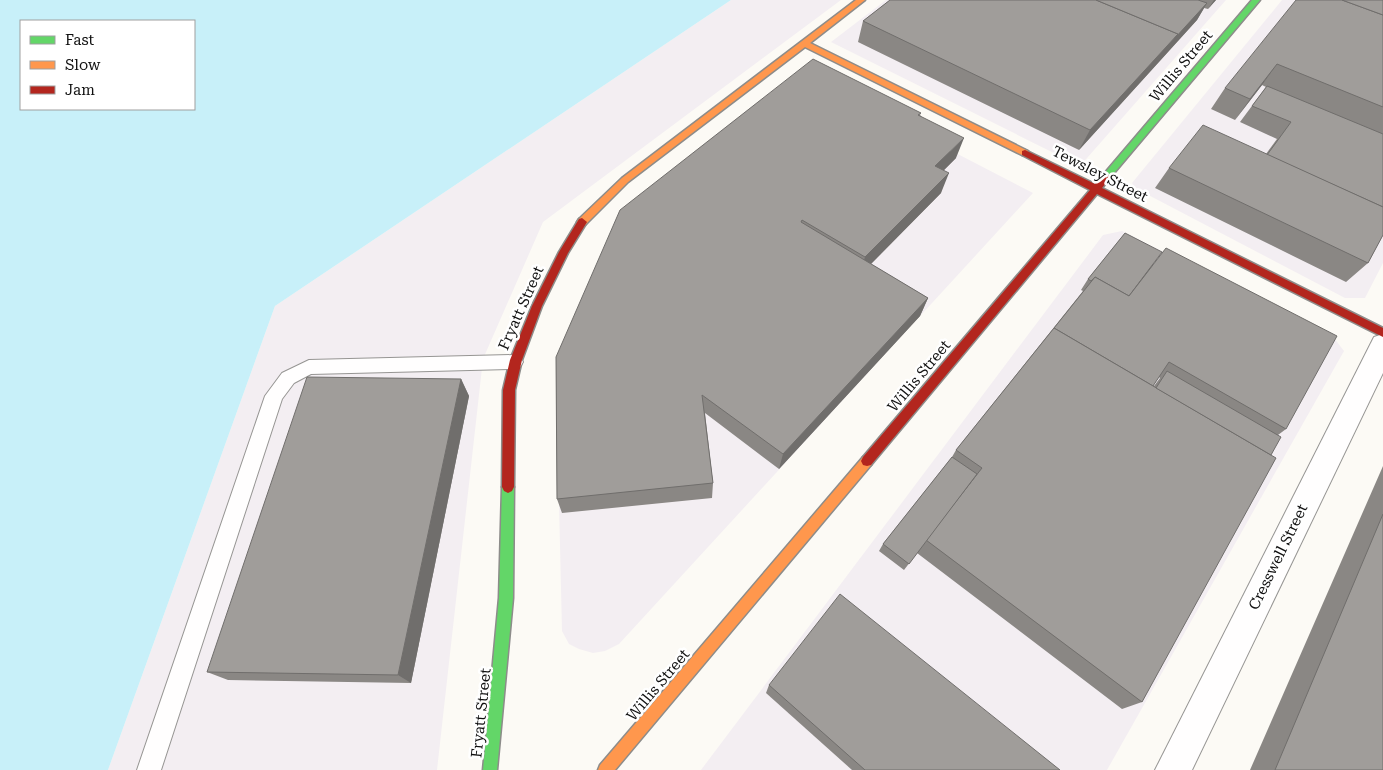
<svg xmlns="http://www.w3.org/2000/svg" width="1383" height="770" viewBox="0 0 1383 770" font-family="'Roboto Serif',serif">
	<rect width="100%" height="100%" fill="#fcfaf5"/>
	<g fill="#f3eef2">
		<polygon points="731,0 841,0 543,222 483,359 437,770 108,770 275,306"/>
		<polygon points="886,0 1226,0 1080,166 831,42"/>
		<polygon points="1282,0 1356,0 1383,10 1383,263 1365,298 1345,298 1135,188 1132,183"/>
		<polygon points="809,77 1033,193 619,644 605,651 593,653 579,649 569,644 562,631 556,374"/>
		<polygon points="1122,231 1334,338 1344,351 1107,770 701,770 1103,235"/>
	</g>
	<path fill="#c8f0f9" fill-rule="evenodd" d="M0 0H731L275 306 108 770H0ZM21 21H194V109H21Z"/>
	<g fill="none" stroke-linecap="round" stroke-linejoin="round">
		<g stroke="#969593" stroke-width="2">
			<polygon id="lane" points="514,355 520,357 523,362 520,367 514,369 311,374 294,383 282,399 161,770 137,770 265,396 282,373 309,360"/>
		</g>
		<g stroke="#969593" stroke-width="2">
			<polygon id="street" points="1383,334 1383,373 1192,770 1155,770 1374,337"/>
		</g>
		<g stroke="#8d8c8a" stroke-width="3">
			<g id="fast">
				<polygon points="1252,0 1260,0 1109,179 1103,179 1103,175"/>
				<polygon points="508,481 512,483 514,487 513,598 497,770 483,770 499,598 502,487 504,483"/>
			</g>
		</g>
		<g stroke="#8d8c8a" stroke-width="3">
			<g id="slow">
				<polygon points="856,0 865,0 810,43 1028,151 1028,155 1022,155 805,47 628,182 585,225 579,225 577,222 579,219 622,178"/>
				<polygon points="867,456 871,457 873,461 871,465 615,770 598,770 600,765 863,457"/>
			</g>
		</g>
		<g stroke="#8d8c8a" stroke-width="3">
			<g id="jam">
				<polygon points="1025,150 1095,184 1103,175 1109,175 1111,177 1102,188 1383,328 1383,337 1097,194 871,465 867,466 863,465 861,461 863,457 1090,190 1022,155 1022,151"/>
				<polygon points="582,218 587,222 568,253 542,306 522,360 515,390 514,487 512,491 508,493 504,491 502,487 503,390 510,360 532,306 559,252 579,219"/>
			</g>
		</g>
		<use href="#lane" fill="#fffefe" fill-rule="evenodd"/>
		<use href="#street" fill="#fffefe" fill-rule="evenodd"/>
		<use href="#fast" fill="#63d668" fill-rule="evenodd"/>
		<use href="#slow" fill="#ff974d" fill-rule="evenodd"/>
		<use href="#jam" fill="#b3261e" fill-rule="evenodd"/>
	</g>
	<g fill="#8a8784" fill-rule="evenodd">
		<polygon points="890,0 1216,0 1208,9 1204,8 1197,20 1079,150 858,42 863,21"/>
		<polygon points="1383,0 1383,235 1368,263 1346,282 1155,188 1169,168 1266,154 1277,139 1240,122 1266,87 1262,85 1235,120 1211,109 1225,88"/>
		<polygon points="921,113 920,115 956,158 944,170 941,193 871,264 928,298 920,316 779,469 705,413 713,483 712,498 562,513 557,499 556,357"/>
		<path d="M1125 233 1286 429 1278 435 1271 455 1142 702 1122 709 917 553 904 570 879 551 883 544 952 457 956 450 1083 291 1081 290 1088 279ZM1159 377 1160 378 1154 386H1153Z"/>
		<polygon points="461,379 469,396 411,683 228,680 207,672"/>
		<polygon points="1383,466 1383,770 1250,770"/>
		<polygon points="769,685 1060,770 852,770 766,693"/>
	</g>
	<g fill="#706e6c">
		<polygon points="1214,0 1216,0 1208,9"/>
		<polygon points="1207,3 1197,20 1079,150 1090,130 1178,34"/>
		<polygon points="1277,64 1262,85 1235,120 1250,99"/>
		<polygon points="964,138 956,158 928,186 935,166"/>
		<polygon points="949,173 941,193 859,276 865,257"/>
		<polygon points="928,298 920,316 779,469 783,454"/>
		<polygon points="461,379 469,396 411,683 398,675"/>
	</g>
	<g fill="#a09d9a" stroke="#706e6c">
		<polygon points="890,0 1096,0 1178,34 1090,130 863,21"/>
		<polygon points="1096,0 1198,0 1207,3 1175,38 1178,34"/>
		<polygon points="1296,0 1342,0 1383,15 1383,107 1277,64 1250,99 1225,88"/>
		<polygon points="1342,0 1383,0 1383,15"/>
		<polygon points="813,59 921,113 918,115 964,138 935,166 949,173 865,257 802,220 801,222 928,298 783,454 702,395 713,483 557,499 556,357 620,210"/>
		<polygon points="1267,86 1383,134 1383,207 1267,155 1291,122 1252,106"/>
		<polygon points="1203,125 1383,207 1383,235 1368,263 1169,168"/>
		<polygon points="1125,233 1162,252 1129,296 1095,277 1091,281 1088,279"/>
		<polygon points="1166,248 1337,336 1286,429 1169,362 1153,386 1054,328 1095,277 1129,296"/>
		<polygon points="1054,328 1276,458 1142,702 926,540 982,468 956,450"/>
		<polygon points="1167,371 1281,437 1271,455 1156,388"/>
		<polygon points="307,377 461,379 398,675 207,672"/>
		<polygon points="952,457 977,474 909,564 883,544"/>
		<polygon points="1383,514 1383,770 1275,770"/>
		<polygon points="840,594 1060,770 865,770 769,685"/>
	</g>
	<g text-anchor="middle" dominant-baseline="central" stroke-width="5" stroke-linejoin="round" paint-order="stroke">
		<g font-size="15" fill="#101010" stroke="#fff">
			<text transform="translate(1181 66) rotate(-50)">Willis Street</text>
			<text transform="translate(1100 174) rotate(27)">Tewsley Street</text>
			<text transform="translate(521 308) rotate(-66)">Fryatt Street</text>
			<text transform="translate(919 376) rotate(-50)">Willis Street</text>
			<text transform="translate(1278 557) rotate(-64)">Cresswell Street</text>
			<text transform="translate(658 685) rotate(-50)">Willis Street</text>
			<text transform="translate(481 713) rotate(-84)">Fryatt Street</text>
		</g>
	</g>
	<rect x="20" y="20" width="175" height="90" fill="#ffffff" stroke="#9f9f9f"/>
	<rect x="30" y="36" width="25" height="8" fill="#63d668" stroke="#9f9f9f"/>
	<text x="65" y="45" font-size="15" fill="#101010">Fast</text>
	<rect x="30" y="61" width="25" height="8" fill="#ff974d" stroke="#9f9f9f"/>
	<text x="65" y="70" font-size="15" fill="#101010">Slow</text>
	<rect x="30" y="86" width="25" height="8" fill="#b3261e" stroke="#9f9f9f"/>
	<text x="65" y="95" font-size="15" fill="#101010">Jam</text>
</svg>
